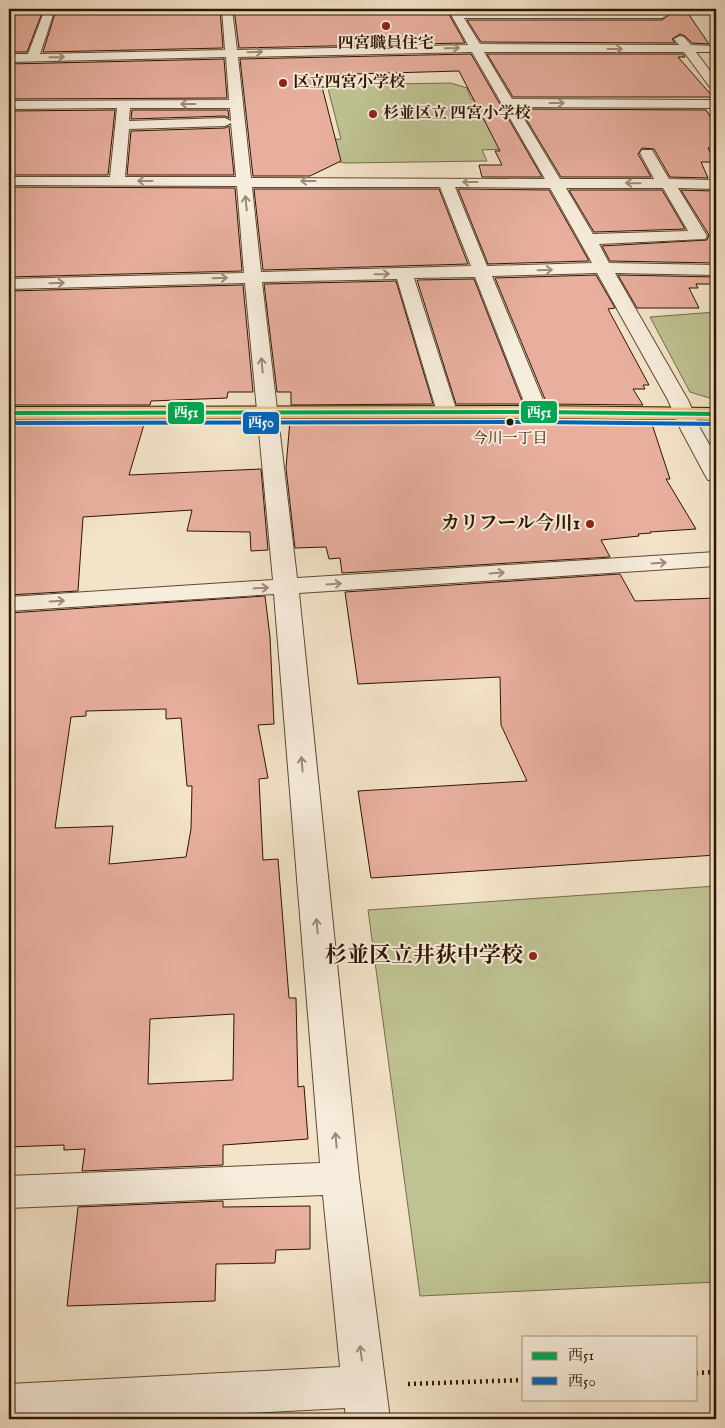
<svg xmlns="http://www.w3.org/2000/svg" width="725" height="1428" viewBox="0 0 725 1428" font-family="'IM FELL English','Noto Serif JP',serif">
	<rect width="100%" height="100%" fill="#f3e3c9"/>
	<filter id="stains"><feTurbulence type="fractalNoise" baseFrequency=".004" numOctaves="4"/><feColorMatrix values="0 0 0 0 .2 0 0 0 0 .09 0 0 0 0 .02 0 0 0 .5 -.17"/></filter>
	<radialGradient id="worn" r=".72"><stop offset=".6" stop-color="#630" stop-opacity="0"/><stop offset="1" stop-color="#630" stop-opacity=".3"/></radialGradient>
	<g fill="#bfc393" stroke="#776c4a">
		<polygon points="451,83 467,88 471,99 482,102 507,149 482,150 487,161 344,163 326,159 321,140 341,139 327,85"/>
		<polygon points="716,312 716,400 690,392 650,317"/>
		<polygon points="716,886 716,1282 420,1296 368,910"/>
	</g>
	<g fill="#e8af9f" stroke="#2f1400" fill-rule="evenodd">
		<polygon points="135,9 220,9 223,48 43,52 56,10"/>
		<polygon points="234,9 446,9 465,43 239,48"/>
		<polygon points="460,9 685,9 709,44 692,43 685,36 680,34 672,39 675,43 481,42 467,20 662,20 670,14 662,10"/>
		<polygon points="42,13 27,52 9,52 9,14"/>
		<polygon points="471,54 542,177 482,177 479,165 502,165 495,151 500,151 459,71 319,75 341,161 310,176 253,176 240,59"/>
		<polygon points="487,54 683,54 685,57 678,57 713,97 513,97"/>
		<polygon points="224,59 227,98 9,99 9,64"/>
		<polygon points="520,109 706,110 716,126 716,148 708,148 715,162 701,162 708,178 670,177 654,149 642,148 638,154 651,177 561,177"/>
		<polygon points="115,110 108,175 9,175 9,111"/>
		<polygon points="132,110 228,110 229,118 225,116 131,119"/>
		<polygon points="229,126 234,175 127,175 131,131 225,128"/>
		<polygon points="9,187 235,188 242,271 9,277"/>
		<polygon points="254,189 439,189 468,264 263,270"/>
		<polygon points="458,189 549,190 589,261 488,264"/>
		<polygon points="569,190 662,190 685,229 594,232"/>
		<polygon points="681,190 713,191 716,197 716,263 610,261 602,246 707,240 709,235"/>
		<polygon points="596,275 615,308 608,309 649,385 643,385 645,389 633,389 643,405 547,404 495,278"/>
		<polygon points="618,275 716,277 716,284 696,284 698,288 689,288 699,308 637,308"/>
		<polygon points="474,279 523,404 456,404 417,280"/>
		<polygon points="396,281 433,404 291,405 291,392 277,392 264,284"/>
		<polygon points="243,285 253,392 228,392 227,398 151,401 150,405 9,405 9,291"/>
		<polygon points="290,420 651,421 670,479 666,479 696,529 650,532 651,533 638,534 639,536 601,540 610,557 342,573 340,558 329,559 326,547 295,548 286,468"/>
		<polygon points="9,421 145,421 129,475 261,469 268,550 251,551 250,532 187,531 192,510 83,517 78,591 9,595"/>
		<polygon points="620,574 635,601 716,598 716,855 371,878 358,791 527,781 501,725 500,677 358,684 345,592"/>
		<path d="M265 596 270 637 274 724 258 725 268 778 259 779 263 860 278 859 289 998H296L298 1087 304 1086 308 1139 223 1145V1165L82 1171 85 1149 64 1150V1145L9 1147V613ZM166 709V719L181 718 187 786H192L191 829 186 857 109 864 113 826 55 828 71 717 86 716V711ZM234 1014 233 1080 148 1084 150 1019Z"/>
		<polygon points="223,1201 223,1207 310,1206 310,1249 276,1250 275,1263 216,1264 215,1301 67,1306 78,1207"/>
	</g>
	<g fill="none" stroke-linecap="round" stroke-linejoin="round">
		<g stroke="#604832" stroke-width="2">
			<g id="minor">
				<polygon points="9,9 44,9 39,12 9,12"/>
				<path d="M45 9H55L40 54 225 50 222 9H232L237 50 468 45 448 9H458L460 12H662L668 15 662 18H464L480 44 679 45 674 39 680 36 684 37 691 45 716 46V52H696L716 79V91L712 90 684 52H484L512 99 716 100V108L517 107 560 179H654L640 153 642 150H652L669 179 716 180V189L678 188 707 236 705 239 599 244 609 263 716 265V275L615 273 688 400 701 430 716 456V481L708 480 705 475 681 430 668 400 597 273 492 276 548 412 545 416 538 418 531 416 528 412 475 277 414 278 457 412 454 416 447 418 440 416 437 412 397 279 262 282 297 578 716 552V566L299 593 359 1178 390 1419H346L345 1408 132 1419H9V1384L340 1367 323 1195 9 1208V1176L320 1163 274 594 9 611V597L273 580 245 283 9 289V279L244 273 237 186 9 185V177H110L117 108 9 109V101L229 100 226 57 9 62V54H28ZM472 52 545 179 251 178 238 57ZM130 108H230L231 121 225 118 129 121ZM231 123 236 177H125L129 129 225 126ZM252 187H440L471 266 261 272ZM455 187 550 188 592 263 487 266ZM566 188H663L688 231 593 234Z"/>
			</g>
		</g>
		<g stroke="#2f1400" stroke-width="2">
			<polygon id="major" points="538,406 716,408 716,420 538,418 9,419 9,407"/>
		</g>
		<g stroke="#2f1400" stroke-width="4.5" stroke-dasharray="2 4" stroke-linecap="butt">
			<polyline points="696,1373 716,1372"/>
			<polyline points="408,1384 524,1380"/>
		</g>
		<use href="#minor" fill="#f7eddc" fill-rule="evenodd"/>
		<use href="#major" fill="#eac284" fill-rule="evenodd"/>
		<g stroke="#f7eddc" stroke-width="3">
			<polygon id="bus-1" points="538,410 716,412 716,416 538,414 9,415 9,411"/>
		</g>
		<g stroke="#f7eddc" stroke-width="3">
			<polygon id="bus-2" points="538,420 716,422 716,426 538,424 9,425 9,421"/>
		</g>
		<use href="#bus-1" fill="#00a651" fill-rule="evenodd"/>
		<use href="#bus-2" fill="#0065bd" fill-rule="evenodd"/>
	</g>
	<defs><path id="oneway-shaft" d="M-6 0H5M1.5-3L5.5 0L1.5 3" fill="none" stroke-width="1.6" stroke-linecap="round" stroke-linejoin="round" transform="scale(1.25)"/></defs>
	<g stroke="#9d8b79">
		<use href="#oneway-shaft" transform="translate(452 48) rotate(-1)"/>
		<use href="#oneway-shaft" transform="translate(615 49)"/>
		<use href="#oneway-shaft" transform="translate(255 52) rotate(-1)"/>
		<use href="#oneway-shaft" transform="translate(57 57) rotate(-1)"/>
		<use href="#oneway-shaft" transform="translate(557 103)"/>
		<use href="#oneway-shaft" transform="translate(188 104) rotate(180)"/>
		<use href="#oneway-shaft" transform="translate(145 181) rotate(-180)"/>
		<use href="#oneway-shaft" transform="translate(308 181) rotate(-180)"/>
		<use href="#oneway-shaft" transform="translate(470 182) rotate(-180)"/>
		<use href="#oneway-shaft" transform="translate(633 183) rotate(-179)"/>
		<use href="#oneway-shaft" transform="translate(246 203) rotate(-96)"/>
		<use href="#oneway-shaft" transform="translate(545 270) rotate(-2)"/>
		<use href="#oneway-shaft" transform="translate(382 274) rotate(-1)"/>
		<use href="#oneway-shaft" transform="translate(220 278) rotate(-2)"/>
		<use href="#oneway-shaft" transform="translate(57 283) rotate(-2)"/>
		<use href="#oneway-shaft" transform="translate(262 365) rotate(-95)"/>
		<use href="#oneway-shaft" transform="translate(659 563) rotate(-4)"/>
		<use href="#oneway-shaft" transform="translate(497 573) rotate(-4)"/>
		<use href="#oneway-shaft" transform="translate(334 584) rotate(-4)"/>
		<use href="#oneway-shaft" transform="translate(261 588) rotate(-3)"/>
		<use href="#oneway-shaft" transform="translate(57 601) rotate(-3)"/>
		<use href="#oneway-shaft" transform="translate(302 764) rotate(-95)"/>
		<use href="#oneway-shaft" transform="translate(317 926) rotate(-95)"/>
		<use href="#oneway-shaft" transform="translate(336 1140) rotate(-95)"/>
		<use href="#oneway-shaft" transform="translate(361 1353) rotate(-97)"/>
	</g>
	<g fill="#8f2418" stroke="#f7eddc" stroke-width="2">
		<circle cx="386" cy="26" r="5"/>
		<circle cx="283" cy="83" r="5"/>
		<circle cx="373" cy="114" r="5"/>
		<circle cx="590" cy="524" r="5"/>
		<circle cx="533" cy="956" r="5"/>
	</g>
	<circle fill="#2f1400" stroke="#f7eddc" stroke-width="2" cx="510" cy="422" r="4.5"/>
	<g text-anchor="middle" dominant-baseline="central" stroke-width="4" stroke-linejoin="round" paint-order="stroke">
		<g font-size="15" fill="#2f1400" stroke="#f7eddc">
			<text x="510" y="438">今川一丁目</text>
		</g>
		<g font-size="16" font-weight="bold" fill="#2f1400" stroke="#f7eddc" text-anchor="start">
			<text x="386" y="44" text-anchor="middle">四宮職員住宅</text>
			<text x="293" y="83">区立四宮小学校</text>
			<text x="383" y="114">杉並区立 四宮小学校</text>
		</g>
		<g font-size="19" font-weight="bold" fill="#2f1400" stroke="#f7eddc" text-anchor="end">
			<text x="580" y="524">カリフール今川1</text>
		</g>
		<g font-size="22" font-weight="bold" fill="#2f1400" stroke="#f7eddc" text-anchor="end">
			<text x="523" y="956">杉並区立井荻中学校</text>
		</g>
	</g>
	<g stroke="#f7eddc" stroke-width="2">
		<rect x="520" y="400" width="38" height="24" rx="5" fill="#00a651"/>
		<rect x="167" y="401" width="38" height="24" rx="5" fill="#00a651"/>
		<rect x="242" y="411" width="38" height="24" rx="5" fill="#0065bd"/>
	</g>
	<g font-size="14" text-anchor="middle" font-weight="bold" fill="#fff">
		<text x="539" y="417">西51</text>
		<text x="186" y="417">西51</text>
		<text x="261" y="427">西50</text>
	</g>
	<rect width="725" height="1428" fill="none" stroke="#f3e3c9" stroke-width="30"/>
	<rect x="10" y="10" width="705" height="1408" fill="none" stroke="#2f1400" stroke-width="2.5"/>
	<rect x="15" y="15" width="695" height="1398" fill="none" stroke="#2f1400"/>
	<rect x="522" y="1336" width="175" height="65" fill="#f7eddc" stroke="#a79684"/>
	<rect x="532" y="1352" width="25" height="8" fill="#00a651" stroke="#a79684"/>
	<text x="568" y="1360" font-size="15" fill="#2f1400">西51</text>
	<rect x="532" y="1377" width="25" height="8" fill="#0065bd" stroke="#a79684"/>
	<text x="568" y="1386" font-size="15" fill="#2f1400">西50</text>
	<rect width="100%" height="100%" filter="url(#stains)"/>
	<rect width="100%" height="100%" fill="url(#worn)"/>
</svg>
